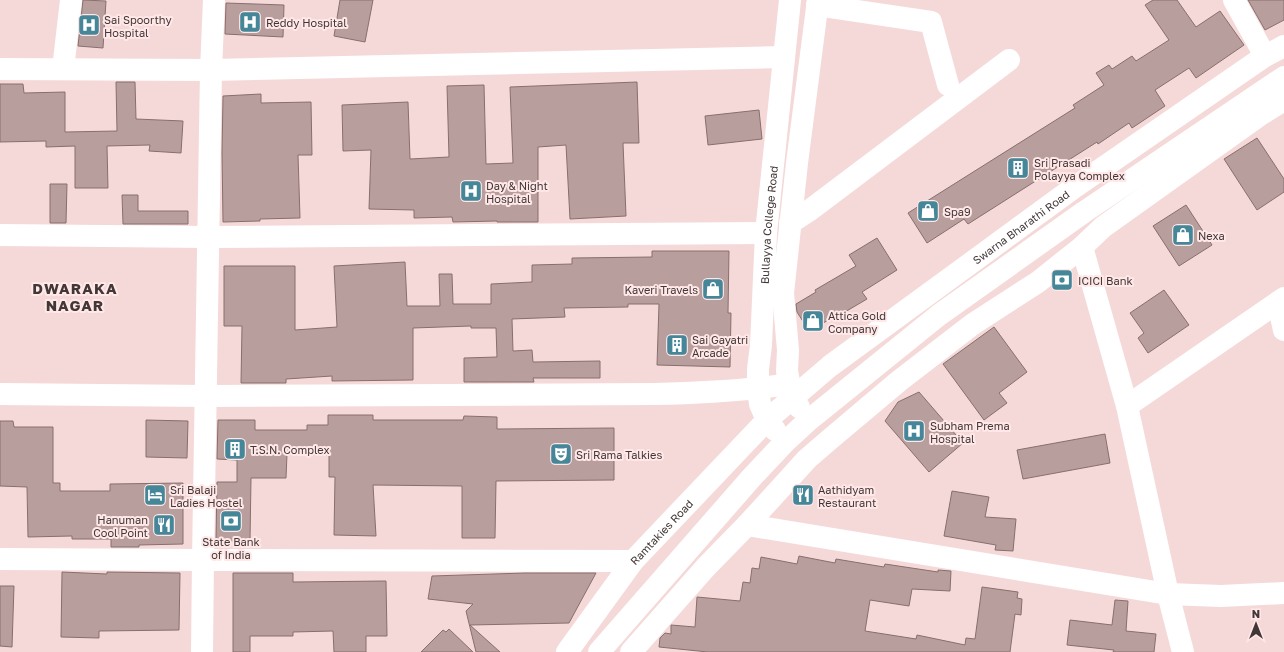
<svg xmlns="http://www.w3.org/2000/svg" width="1284" height="652" viewBox="0 0 1284 652" font-family="'Golos Text',sans-serif">
	<rect width="100%" height="100%" fill="#f5d9d8"/>
	<g fill="#b89e9d" stroke="#886f6e">
		<polygon points="83,0 106,1 103,48 78,46"/>
		<polygon points="340,0 373,0 365,42 334,36"/>
		<polygon points="1153,0 1177,0 1196,27 1220,11 1244,45 1196,78 1189,68 1155,90 1165,106 1132,128 1129,123 1098,144 1097,142 968,224 964,219 927,243 908,213 1075,108 1073,105 1104,85 1096,73 1109,65 1112,69 1132,56 1136,61 1169,40 1145,5"/>
		<polygon points="1248,0 1284,0 1284,20 1265,30"/>
		<polygon points="226,3 284,5 283,37 225,34"/>
		<polygon points="116,82 135,82 136,119 183,121 181,153 149,151 150,145 107,146 108,188 75,188 75,146 46,147 46,141 0,142 0,84 23,84 24,93 65,92 65,132 117,131"/>
		<polygon points="637,82 639,143 623,143 626,216 570,219 566,145 538,147 538,222 497,222 497,221 453,222 452,217 414,218 414,210 369,209 371,150 343,151 342,105 408,102 410,159 449,157 447,86 484,85 486,164 513,163 510,87"/>
		<polygon points="261,94 261,103 311,102 312,155 298,155 300,218 260,219 260,221 223,222 222,153 223,96"/>
		<polygon points="759,110 762,139 708,145 705,116"/>
		<polygon points="1257,138 1284,179 1284,192 1257,210 1224,159"/>
		<polygon points="50,184 67,184 66,223 50,223"/>
		<polygon points="122,195 138,195 138,211 188,211 188,224 123,224"/>
		<polygon points="1186,205 1212,245 1179,266 1153,226"/>
		<polygon points="877,238 897,270 862,292 867,299 833,319 832,318 809,331 797,312 796,304 816,292 815,290 856,266 849,255"/>
		<polygon points="652,251 729,251 728,313 731,313 730,367 657,365 659,304 628,304 628,307 564,308 565,317 512,319 513,351 532,350 533,362 600,361 600,378 533,378 534,382 464,382 464,358 497,357 496,328 471,328 471,326 413,328 413,380 332,381 332,376 286,379 286,383 241,383 242,326 224,326 224,266 295,266 295,330 337,327 334,266 405,262 407,306 440,306 439,274 452,274 453,304 491,304 491,284 532,282 532,265 572,264 572,258 652,257"/>
		<polygon points="1164,290 1189,325 1148,353 1138,338 1144,333 1130,313"/>
		<polygon points="994,327 1027,372 999,393 1007,403 984,420 943,364"/>
		<polygon points="919,392 963,443 929,472 885,421 898,402"/>
		<polygon points="328,415 373,415 373,420 463,420 464,416 497,417 497,429 614,428 614,480 496,481 495,538 462,538 462,486 373,485 376,536 334,535 335,477 329,477 329,455 287,454 286,478 251,478 250,541 216,541 217,482 237,482 237,460 217,459 218,420 255,420 255,430 307,430 307,425 328,425"/>
		<polygon points="146,420 188,421 187,458 146,457"/>
		<polygon points="0,421 13,421 14,427 53,427 53,483 60,483 60,491 110,491 110,484 183,483 183,544 139,545 139,547 111,547 111,539 72,539 72,536 28,537 27,487 0,486"/>
		<polygon points="1105,434 1110,463 1023,479 1017,450"/>
		<polygon points="952,491 989,497 985,517 1016,519 1013,551 995,550 996,545 944,536"/>
		<polygon points="799,556 835,563 836,559 884,567 885,564 938,572 938,570 951,571 950,591 912,589 909,606 870,600 865,631 916,639 917,635 965,645 966,638 975,639 982,587 1018,592 1017,598 1022,599 1021,615 1015,614 1010,652 708,652 659,647 660,638 665,633 671,634 671,625 695,627 697,597 740,601 743,582 750,583 752,568 759,569 761,557 797,564"/>
		<polygon points="62,572 107,574 107,572 180,573 179,630 99,631 99,638 61,637"/>
		<polygon points="233,573 293,573 293,582 386,581 387,636 366,636 366,652 334,652 333,631 293,632 293,636 250,636 250,652 233,652"/>
		<polygon points="525,573 596,573 569,623 470,625 500,652 476,652 466,611 473,604 428,599 432,576"/>
		<polygon points="0,586 14,586 12,647 0,646"/>
		<polygon points="1115,600 1128,601 1126,631 1156,634 1154,652 1113,652 1114,650 1067,645 1070,620 1112,625"/>
		<polygon points="449,629 473,652 421,652 443,630 446,632"/>
	</g>
	<g fill="none" stroke-linecap="round" stroke-linejoin="round">
		<g stroke="#fff" stroke-width="22">
			<polyline points="214,0 211,70 203,560 633,561"/>
			<polyline points="1234,0 1265,56"/>
			<polyline points="817,5 931,22 948,85"/>
			<polyline points="0,69 211,70 784,57"/>
			<polyline points="63,69 71,0"/>
			<polyline points="790,223 810,210 1009,60"/>
			<polyline points="0,235 209,237 766,233"/>
			<polyline points="1082,247 1127,406 1168,594 1183,652"/>
			<polyline points="1278,303 1284,330"/>
			<path d="M0 394 205 396 654 394C699 393 744 391 789 384"/>
			<polyline points="1127,406 1284,298"/>
			<polyline points="747,525 1168,594 1221,596 1284,593"/>
			<polyline points="0,559 203,560 202,652"/>
		</g>
		<g stroke="#fff" stroke-width="22">
			<polyline points="799,407 792,399 787,371 788,350 783,293 797,163 818,0"/>
			<path id="s1" d="M775 430 767 420 760 404 758 389V369L761 345 766 233 790 0"/>
			<path id="s2" d="M567 652 633 561 767 420 830 366 1072 189 1265 56 1284 46"/>
			<polyline points="599,652 752,477 785,442 809,420 939,315 1084,212 1284,77"/>
			<polyline points="631,652 706,567 747,525 807,459 829,440 899,381 973,324 1038,282 1082,247 1103,227 1260,115 1284,100"/>
		</g>
	</g>
	<defs>
		<g id="hospital-square" transform="scale(1.15)"><rect x="-9" y="-9" width="18" height="18" rx="4" fill="#458698" stroke="#ffe8e7"/><path d="M-5-5h3v3.5h4V-5h3V5h-3V1.5h-4V5h-3Z" fill="#fff"/></g>
		<g id="building-square" transform="scale(1.15)"><rect x="-9" y="-9" width="18" height="18" rx="4" fill="#458698" stroke="#ffe8e7"/><path d="M-4-6H4V6H1V3H-1V6H-4ZM-2.5-4.3h1.7v1.8h-1.7ZM.8-4.3h1.7v1.8H.8ZM-2.5-1h1.7V.8h-1.7ZM.8-1h1.7V.8H.8Z" fill="#fff"/></g>
		<g id="shop-square" transform="scale(1.15)"><rect x="-9" y="-9" width="18" height="18" rx="4" fill="#458698" stroke="#ffe8e7"/><path d="M-5-2.5h2.3a2.7 3.5 0 0 1 5.4 0H5L5.5 6h-11ZM-1.5-2.5h3a1.5 2.3 0 0 0-3 0Z" fill="#fff"/></g>
		<g id="bank-square" transform="scale(1.15)"><rect x="-9" y="-9" width="18" height="18" rx="4" fill="#458698" stroke="#ffe8e7"/><path d="M-6-4H6V4H-6ZM0-2.3a2.3 2.3 0 1 0 0 4.6a2.3 2.3 0 1 0 0-4.6Z" fill="#fff"/></g>
		<g id="theatre-square" transform="scale(1.15)"><rect x="-9" y="-9" width="18" height="18" rx="4" fill="#458698" stroke="#ffe8e7"/><path d="M-5-5.5Q0-4 5-5.5V0Q5 5 0 6Q-5 5-5 0ZM-3.3-2.5H-1v1.5H-3.3ZM1-2.5H3.3v1.5H1ZM-2.8 1Q0 5.5 2.8 1Z" fill="#fff"/></g>
		<g id="hotel-square" transform="scale(1.15)"><rect x="-9" y="-9" width="18" height="18" rx="4" fill="#458698" stroke="#ffe8e7"/><path d="M-6-4.5h1.5V1H6V5H4.5V3h-9V5H-6ZM-4 0a1.8 1.8 0 1 1 3.6 0ZM.5 0V-2.5h3Q6-2.5 6 0Z" fill="#fff"/></g>
		<g id="restaurant-square" transform="scale(1.15)"><rect x="-9" y="-9" width="18" height="18" rx="4" fill="#458698" stroke="#ffe8e7"/><path d="M-5-6h1v4h1v-4h1v4h1v-4h1v5L-1.5 .5V6h-2V.5L-5-1ZM5-6V6H3V1.5H1.5Q1.5-4 5-6Z" fill="#fff"/></g>
	</defs>
	<g fill-rule="evenodd">
		<use href="#hospital-square" x="250" y="22"/>
		<use href="#hospital-square" x="89" y="25"/>
		<use href="#building-square" x="1018" y="168"/>
		<use href="#hospital-square" x="471" y="191"/>
		<use href="#shop-square" x="928" y="211"/>
		<use href="#shop-square" x="1183" y="235"/>
		<use href="#bank-square" x="1062" y="280"/>
		<use href="#shop-square" x="713" y="289"/>
		<use href="#shop-square" x="813" y="321"/>
		<use href="#building-square" x="677" y="345"/>
		<use href="#hospital-square" x="914" y="431"/>
		<use href="#building-square" x="235" y="449"/>
		<use href="#theatre-square" x="561" y="454"/>
		<use href="#hotel-square" x="155" y="495"/>
		<use href="#restaurant-square" x="803" y="495"/>
		<use href="#bank-square" x="231" y="521"/>
		<use href="#restaurant-square" x="164" y="525"/>
	</g>
	<g text-anchor="middle" dominant-baseline="central" stroke-width="4" stroke-linejoin="round" paint-order="stroke">
		<g font-size="11" fill="#423737" stroke="#ffe8e7" text-anchor="start">
			<text x="104" y="19">Sai Spoorthy<tspan x="104" dy="13">Hospital</tspan></text>
			<text x="266" y="22">Reddy Hospital</text>
			<text x="1034" y="162">Sri Prasadi<tspan x="1034" dy="13">Polayya Complex</tspan></text>
			<text x="486" y="185">Day &amp; Night<tspan x="486" dy="13">Hospital</tspan></text>
			<text x="944" y="211">Spa9</text>
			<text x="1198" y="235">Nexa</text>
			<text x="1078" y="280">ICICI Bank</text>
			<text x="698" y="289" text-anchor="end">Kaveri Travels</text>
			<text x="828" y="315">Attica Gold<tspan x="828" dy="13">Company</tspan></text>
			<text x="692" y="339">Sai Gayatri<tspan x="692" dy="13">Arcade</tspan></text>
			<text x="930" y="425">Subham Prema<tspan x="930" dy="13">Hospital</tspan></text>
			<text x="250" y="449">T.S.N. Complex</text>
			<text x="576" y="454">Sri Rama Talkies</text>
			<text x="170" y="489">Sri Balaji<tspan x="170" dy="13">Ladies Hostel</tspan></text>
			<text x="818" y="489">Aathidyam<tspan x="818" dy="13">Restaurant</tspan></text>
			<text x="148" y="519" text-anchor="end">Hanuman<tspan x="148" dy="13">Cool Point</tspan></text>
			<text x="231" y="541" text-anchor="middle">State Bank<tspan x="231" dy="13">of India</tspan></text>
		</g>
		<g font-size="11" fill="#423737" stroke="#ffe8e7">
			<text stroke="none"><textPath href="#s1" startOffset="210">Bullayya College Road</textPath></text>
			<text stroke="none"><textPath href="#s2" startOffset="626">Swarna Bharathi Road</textPath></text>
			<text stroke="none"><textPath href="#s2" startOffset="153">Ramtakies Road</textPath></text>
		</g>
		<g font-size="15" font-weight="bold" letter-spacing="1" fill="#423737" stroke="#ffe8e7">
			<text x="75" y="288">DWARAKA<tspan x="75" dy="17">NAGAR</tspan></text>
		</g>
	</g>
	<g transform="translate(1256 624)" stroke="#ffe8e7" stroke-width="3" paint-order="stroke">
	<path d="M0-3L7 15L0 10L-7 15Z" fill="#423737"/>
	<text y="-6" font-size="11" font-weight="bold" text-anchor="middle" fill="#423737">N</text>
	</g>
</svg>
